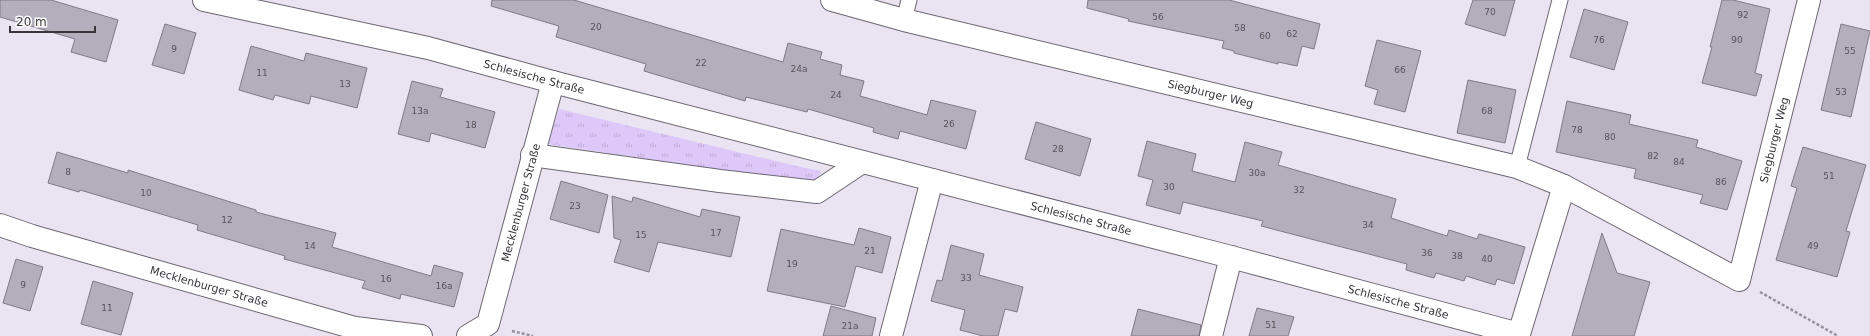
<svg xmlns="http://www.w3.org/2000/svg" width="1870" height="336" viewBox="0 0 1870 336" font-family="'DejaVu Sans',sans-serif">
	<defs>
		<pattern id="grass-tufts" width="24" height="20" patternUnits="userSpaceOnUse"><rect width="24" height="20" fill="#dec8f9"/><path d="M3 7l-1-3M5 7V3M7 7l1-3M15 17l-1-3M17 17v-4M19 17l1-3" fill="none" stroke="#bfacd6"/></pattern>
	</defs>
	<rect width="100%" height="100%" fill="#eae4f2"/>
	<polygon fill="url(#grass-tufts)" points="559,109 805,168 822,171 815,181 773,178 548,144"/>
	<g fill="#b3aebb" stroke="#7f7a86">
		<polygon points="0,0 51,0 118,20 106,62 71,52 75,39 0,17"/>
		<polygon points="492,0 574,0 783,62 788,43 822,52 820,59 842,65 840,75 864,81 860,96 927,115 931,100 976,111 966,149 900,131 898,139 873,132 874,128 808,109 807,112 746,97 745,101 644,71 646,64 556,37 559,26 491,6"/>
		<polygon points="1088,0 1229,0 1320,24 1314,49 1302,46 1297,66 1278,62 1278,64 1234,53 1234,51 1222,48 1224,41 1128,21 1129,19 1087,8"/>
		<polygon points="1473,0 1515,0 1505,36 1465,24"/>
		<polygon points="1722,0 1733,0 1770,9 1755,73 1762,75 1756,96 1702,83 1712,47 1710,47"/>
		<polygon points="1584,9 1628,22 1614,70 1570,57"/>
		<polygon points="165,24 196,33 184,74 152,65"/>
		<polygon points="1841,24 1870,31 1851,117 1821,110"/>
		<polygon points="1377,40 1421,51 1405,112 1374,104 1378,90 1365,86"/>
		<polygon points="251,46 304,61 306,53 367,68 357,108 311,96 309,104 275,95 273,100 239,90"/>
		<polygon points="1468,80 1516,90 1505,143 1457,133"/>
		<polygon points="412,81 443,89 440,97 495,112 485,148 431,133 429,142 398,134"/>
		<polygon points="1567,101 1631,115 1629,124 1698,140 1696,147 1742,161 1727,210 1700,203 1703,195 1634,178 1636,169 1556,152"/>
		<polygon points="1036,122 1091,139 1080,176 1025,159"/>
		<polygon points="1147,141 1196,154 1192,171 1235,182 1245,142 1282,152 1278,165 1396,199 1391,218 1447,236 1449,230 1477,239 1479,234 1525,247 1514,284 1497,279 1495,285 1466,276 1464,281 1436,273 1434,278 1406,270 1407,264 1261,226 1263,221 1183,202 1180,214 1146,205 1153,180 1138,176"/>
		<polygon points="1803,147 1866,165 1846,231 1850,232 1837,277 1776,260 1797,188 1791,186"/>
		<polygon points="57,152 128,173 128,170 256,210 256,212 336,233 332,247 431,276 434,265 463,273 454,307 401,294 400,299 362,288 365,281 284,259 285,256 197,230 198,225 80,190 79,192 48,183"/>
		<polygon points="561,181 608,195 599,233 550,219"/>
		<polygon points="612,196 632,202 633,197 700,217 702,209 740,217 731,257 658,242 649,272 614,262 621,240 614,238"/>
		<polygon points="859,228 891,237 882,273 856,266 845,307 767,291 781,229 854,245"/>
		<polygon points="1602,233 1617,273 1650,282 1634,336 1572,336"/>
		<polygon points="951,245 984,254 979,275 1023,287 1017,312 1005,309 998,336 983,336 960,330 965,310 931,301 937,280 942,281"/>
		<polygon points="16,259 43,267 30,311 3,303"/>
		<polygon points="93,281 133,293 121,335 81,324"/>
		<polygon points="831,306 876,318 872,336 823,336"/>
		<polygon points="1257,308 1294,317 1288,336 1249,336"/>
		<polygon points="1138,309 1201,325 1199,336 1131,336"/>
	</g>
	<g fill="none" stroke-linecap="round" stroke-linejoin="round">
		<g stroke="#6c6773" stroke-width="17">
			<g id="service">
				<polyline points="904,20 909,0"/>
				<polyline points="1517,167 1560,0"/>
			</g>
		</g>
		<g stroke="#6c6773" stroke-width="24">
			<g id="minor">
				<path id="s1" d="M204 0 428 48 553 82 1231 257 1519 334 1518 336"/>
				<path id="s2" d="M832 0 904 20 1517 167 1564 186 1739 280 1809 0"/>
				<polyline points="532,155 720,181 817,192 862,162"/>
				<path id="s3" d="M0 225 32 236 355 328 421 336"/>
				<polyline points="1519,334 1564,186"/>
				<path id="s4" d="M468 336 488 324 553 82"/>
				<polyline points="891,336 932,180"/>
				<polyline points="1211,336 1231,257"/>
			</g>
		</g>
		<g stroke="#95919a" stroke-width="2.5" stroke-dasharray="3 2" stroke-linecap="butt">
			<polyline points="1760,292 1838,336"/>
			<polyline points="512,331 533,336"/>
		</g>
		<use href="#service" stroke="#fff" stroke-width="15"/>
		<use href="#minor" stroke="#fff" stroke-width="22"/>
	</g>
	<g text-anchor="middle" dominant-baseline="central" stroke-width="3.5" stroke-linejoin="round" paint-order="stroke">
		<g font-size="9" fill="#57545b">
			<text x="1490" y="12">70</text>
			<text x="1743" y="15">92</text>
			<text x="1158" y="17">56</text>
			<text x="596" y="27">20</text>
			<text x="1240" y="28">58</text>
			<text x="1292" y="34">62</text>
			<text x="1265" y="36">60</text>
			<text x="1599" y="40">76</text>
			<text x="1737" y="40">90</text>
			<text x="174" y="49">9</text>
			<text x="1850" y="51">55</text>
			<text x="701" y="63">22</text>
			<text x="799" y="69">24a</text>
			<text x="1400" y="70">66</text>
			<text x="262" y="73">11</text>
			<text x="345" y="84">13</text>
			<text x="1841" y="92">53</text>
			<text x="836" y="95">24</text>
			<text x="420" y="111">13a</text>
			<text x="1487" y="111">68</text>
			<text x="949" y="124">26</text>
			<text x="471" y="125">18</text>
			<text x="1577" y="130">78</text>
			<text x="1610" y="137">80</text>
			<text x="1058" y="149">28</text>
			<text x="1653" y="156">82</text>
			<text x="1679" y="162">84</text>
			<text x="68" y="172">8</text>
			<text x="1257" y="173">30a</text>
			<text x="1829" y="176">51</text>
			<text x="1721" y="182">86</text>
			<text x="1169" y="187">30</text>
			<text x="1299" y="190">32</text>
			<text x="146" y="193">10</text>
			<text x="575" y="206">23</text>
			<text x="227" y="220">12</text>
			<text x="1368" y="225">34</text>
			<text x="716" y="233">17</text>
			<text x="641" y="235">15</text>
			<text x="310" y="246">14</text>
			<text x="1813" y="246">49</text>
			<text x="870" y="251">21</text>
			<text x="1427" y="253">36</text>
			<text x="1457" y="256">38</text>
			<text x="1487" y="259">40</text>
			<text x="792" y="264">19</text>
			<text x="966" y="278">33</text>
			<text x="386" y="279">16</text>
			<text x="23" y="285">9</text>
			<text x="444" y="286">16a</text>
			<text x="107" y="308">11</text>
			<text x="1271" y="325">51</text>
			<text x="850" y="326">21a</text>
		</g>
		<g font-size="11" fill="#38363b" stroke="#fff">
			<text stroke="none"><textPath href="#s1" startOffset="339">Schlesische Straße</textPath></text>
			<text stroke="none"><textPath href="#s2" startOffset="390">Siegburger Weg</textPath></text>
			<text stroke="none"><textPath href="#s2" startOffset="1099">Siegburger Weg</textPath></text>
			<text stroke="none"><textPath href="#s4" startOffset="149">Mecklenburger Straße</textPath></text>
			<text stroke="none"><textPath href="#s1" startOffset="904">Schlesische Straße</textPath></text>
			<text stroke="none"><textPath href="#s3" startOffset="218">Mecklenburger Straße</textPath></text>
			<text stroke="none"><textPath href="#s1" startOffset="1232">Schlesische Straße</textPath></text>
		</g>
	</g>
	<path d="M10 26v6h85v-6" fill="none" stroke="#38363b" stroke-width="2"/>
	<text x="16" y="26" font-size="12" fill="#38363b" stroke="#ffffff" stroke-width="3" paint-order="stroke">20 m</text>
</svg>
